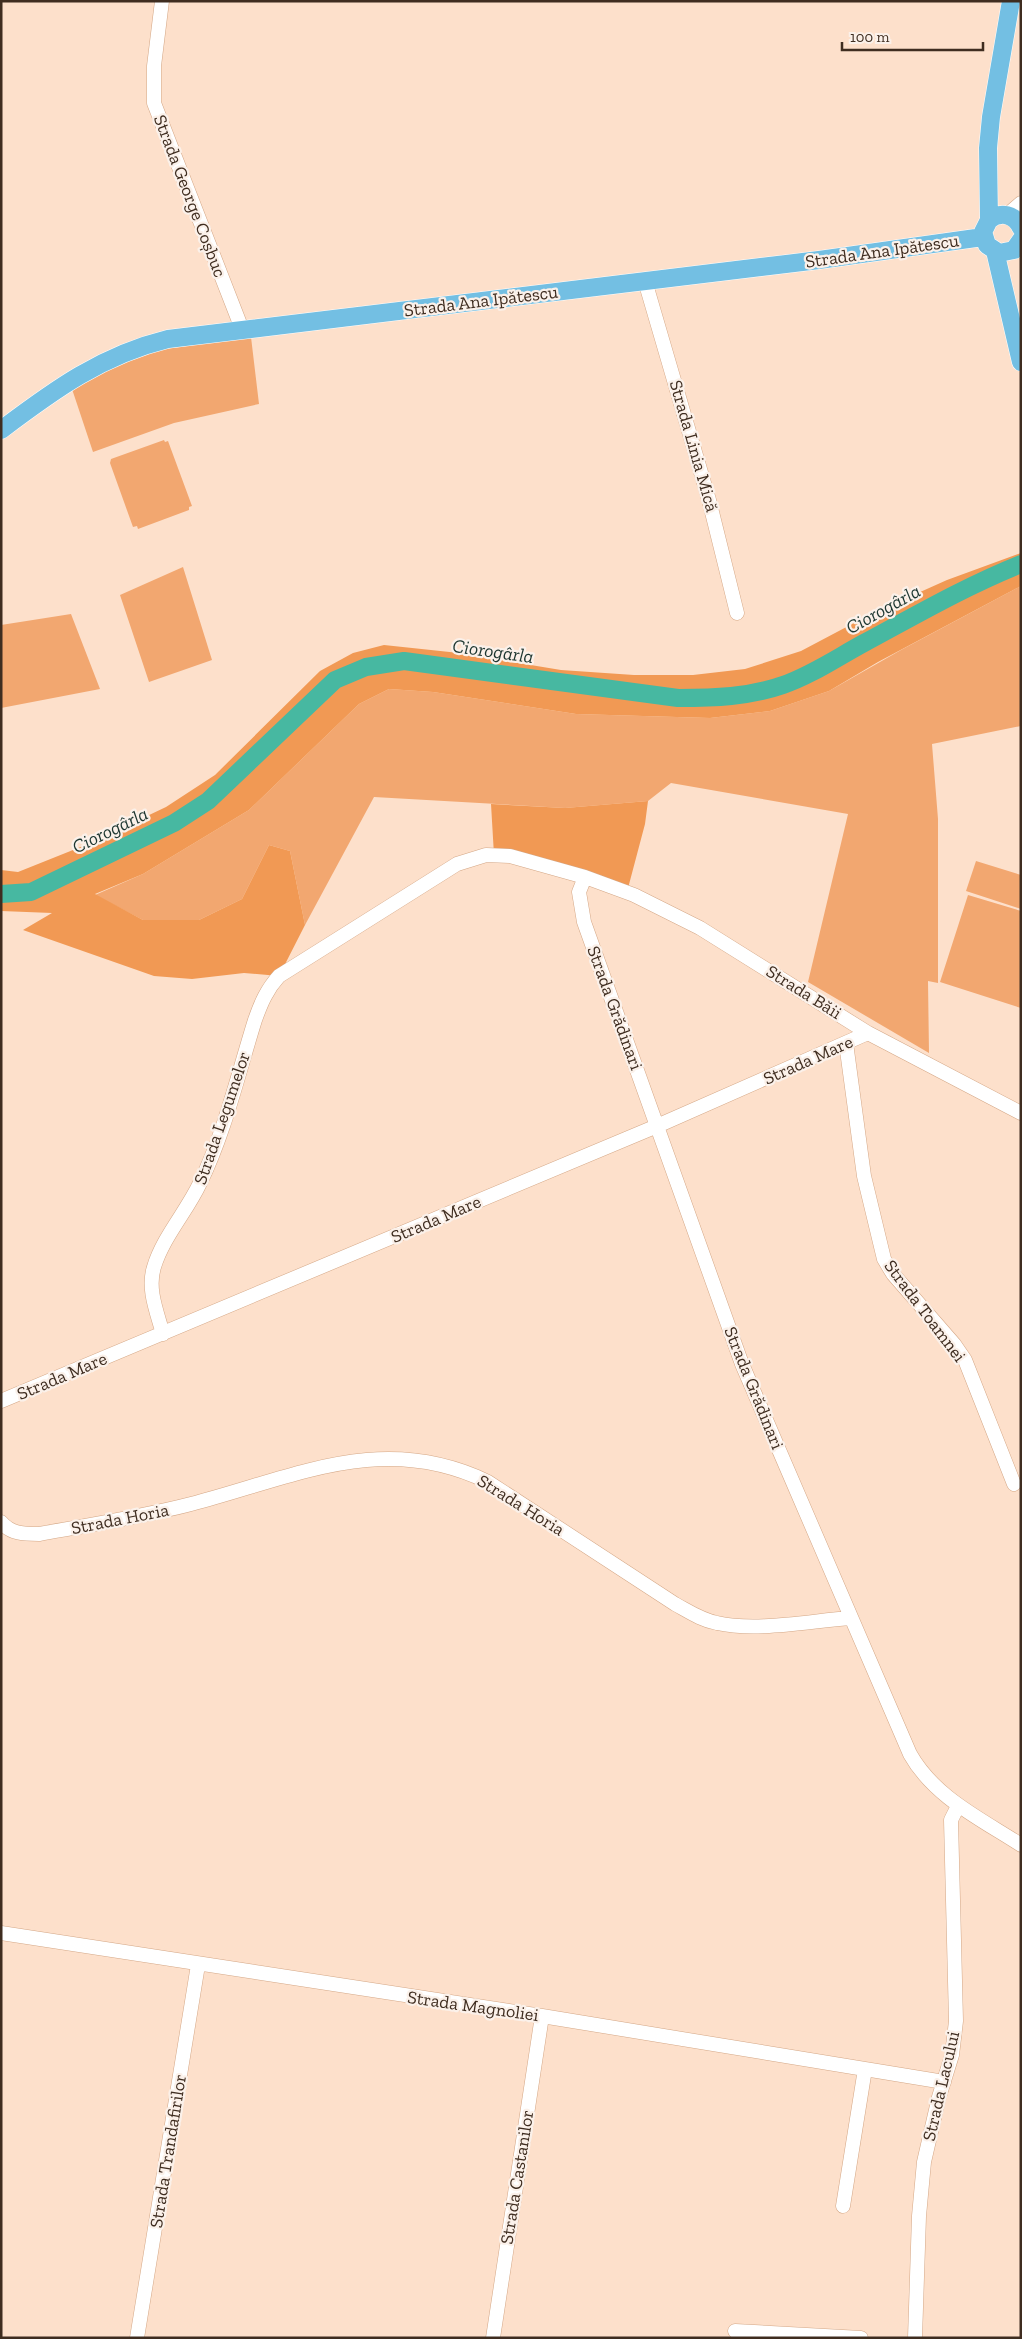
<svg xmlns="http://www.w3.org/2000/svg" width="1022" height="2339" font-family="'Zilla Slab',serif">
<rect width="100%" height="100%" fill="#fde0cb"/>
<path fill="#f2a770" d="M 251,337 L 259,404 L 174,423 L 93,452 L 72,389 L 119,361 L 165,349 Z
M 164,440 L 165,442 L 168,441 L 192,506 L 189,507 L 189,510 L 138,529 L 137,526 L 133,527 L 110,463 L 111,459 Z
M 183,567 L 212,660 L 149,682 L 120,595 Z
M 1021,586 L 1021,726 L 932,744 L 938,819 L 938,983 L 928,981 L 929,1053 L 808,982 L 848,814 L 671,783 L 648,801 L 565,808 L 374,797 L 305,925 L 290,851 L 269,845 L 242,899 L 199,920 L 143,920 L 95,895 L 143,874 L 249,810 L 359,704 L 389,689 L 433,692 L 576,714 L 710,718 L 770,711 L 829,691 L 901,650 Z
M 71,614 L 100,689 L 1,708 L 1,625 Z
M 976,861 L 1021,875 L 1021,909 L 966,891 Z
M 968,895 L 1021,911 L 1021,1008 L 940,982 Z"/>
<path fill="#f19954" d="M 1021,553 L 1021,586 L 878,662 L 829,691 L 770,711 L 710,718 L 576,714 L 433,692 L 389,689 L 359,704 L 249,810 L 143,874 L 95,894 L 143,920 L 199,920 L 242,899 L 269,845 L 290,851 L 305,925 L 279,976 L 244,973 L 192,979 L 154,976 L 23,930 L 52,913 L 1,911 L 1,870 L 18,872 L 88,844 L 166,807 L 215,775 L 320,671 L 353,653 L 384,645 L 459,653 L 561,670 L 634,675 L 693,675 L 745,669 L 801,651 L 871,614 L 947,580 Z
M 648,801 L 645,824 L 627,892 L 494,855 L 491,804 L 565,808 Z"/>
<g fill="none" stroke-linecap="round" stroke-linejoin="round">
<path stroke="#47b8a1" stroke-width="18" d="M 1,894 L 31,892 L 174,823 L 208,801 L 335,680 L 366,667 L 404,661 L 678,698 C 714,698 749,697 783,685 C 812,675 838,657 864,643 C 916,615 966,586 1021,564"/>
<defs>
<path id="minor" d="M 162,1 L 154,66 L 154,103 L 242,329
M 1007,215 L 1021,203
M 645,281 L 709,500 L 737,613
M 585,877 L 579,892 L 584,922 L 742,1364 L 910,1754 C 934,1797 981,1819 1021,1845
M 846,1043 L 864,1176 L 884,1259 L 893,1274 L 954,1344 L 965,1360 L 1014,1484
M 163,1334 C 157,1312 147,1289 154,1267 C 163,1237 187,1211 200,1183 C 225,1132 238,1074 255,1020 C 261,1003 267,989 279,976 L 457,864 L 486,855 L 510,856 L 585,877 L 634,895 L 700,928 L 868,1033 L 1021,1113
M 1,1401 L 657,1126 L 868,1033
M 1,1522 C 11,1534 24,1534 39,1534 C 90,1525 141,1517 191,1504 C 295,1477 383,1431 488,1482 L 675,1604 C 688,1611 701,1620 717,1623 C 757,1632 809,1621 851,1618
M 1,1933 L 542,2016 L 944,2082
M 843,2206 L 865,2069
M 735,2331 L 861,2338
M 137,2338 L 198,1965
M 493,2338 L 542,2016
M 915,2338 L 919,2216 L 924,2162 L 939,2097 L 952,2055 L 956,2021 L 951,1820 L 958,1806"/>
<path id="major" d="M 989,220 L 988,148 L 991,117 L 1011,1
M 1021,228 C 1015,214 1001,211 989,220 L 983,232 L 987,245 L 999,253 L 1014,250 L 1021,240
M 995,251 L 1021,362
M 1,430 C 54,390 102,355 168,339 L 819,260 L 983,237"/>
</defs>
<use href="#minor" stroke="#d4a786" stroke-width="15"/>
<use href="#major" stroke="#fff" stroke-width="19"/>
<use href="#minor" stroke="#fff" stroke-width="14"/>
<use href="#major" stroke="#73bfe3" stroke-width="18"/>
</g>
<g text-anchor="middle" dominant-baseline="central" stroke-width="4.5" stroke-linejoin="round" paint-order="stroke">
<g font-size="18" fill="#3f2d20" stroke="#fbf1ea">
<text transform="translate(190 196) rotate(69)">Strada George Coșbuc</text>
<text transform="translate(882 251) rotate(-8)">Strada Ana Ipătescu</text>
<text transform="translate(481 301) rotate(-7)">Strada Ana Ipătescu</text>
<text transform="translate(694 446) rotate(74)">Strada Linia Mică</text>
<text transform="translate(804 992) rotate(32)">Strada Băii</text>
<text transform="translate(615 1008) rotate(70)">Strada Grădinari</text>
<text transform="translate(808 1060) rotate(-24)">Strada Mare</text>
<text transform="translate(222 1118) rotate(-71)">Strada Legumelor</text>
<text transform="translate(436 1219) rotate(-23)">Strada Mare</text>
<text transform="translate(925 1311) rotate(53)">Strada Toamnei</text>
<text transform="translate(62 1376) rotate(-23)">Strada Mare</text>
<text transform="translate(754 1388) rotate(68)">Strada Grădinari</text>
<text transform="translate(521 1505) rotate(32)">Strada Horia</text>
<text transform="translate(120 1519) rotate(-11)">Strada Horia</text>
<text transform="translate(473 2006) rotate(8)">Strada Magnoliei</text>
<text transform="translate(941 2086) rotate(-77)">Strada Lacului</text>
<text transform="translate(168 2151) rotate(-81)">Strada Trandafirilor</text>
<text transform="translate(517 2177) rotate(-81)">Strada Castanilor</text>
</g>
<g font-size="19" font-style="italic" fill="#1d3630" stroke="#fbf1ea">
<text transform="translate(883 609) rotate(-29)">Ciorogârla</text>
<text transform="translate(493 651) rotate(8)">Ciorogârla</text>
<text transform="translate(110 830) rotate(-26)">Ciorogârla</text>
</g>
</g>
<rect width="1022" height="2339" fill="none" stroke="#3f2d20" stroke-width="5"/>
<path d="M842 42v8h141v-8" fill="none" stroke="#3f2d20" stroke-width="2.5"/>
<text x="850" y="42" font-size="15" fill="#3f2d20" stroke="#fbf1ea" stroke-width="4" paint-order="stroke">100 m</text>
</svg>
